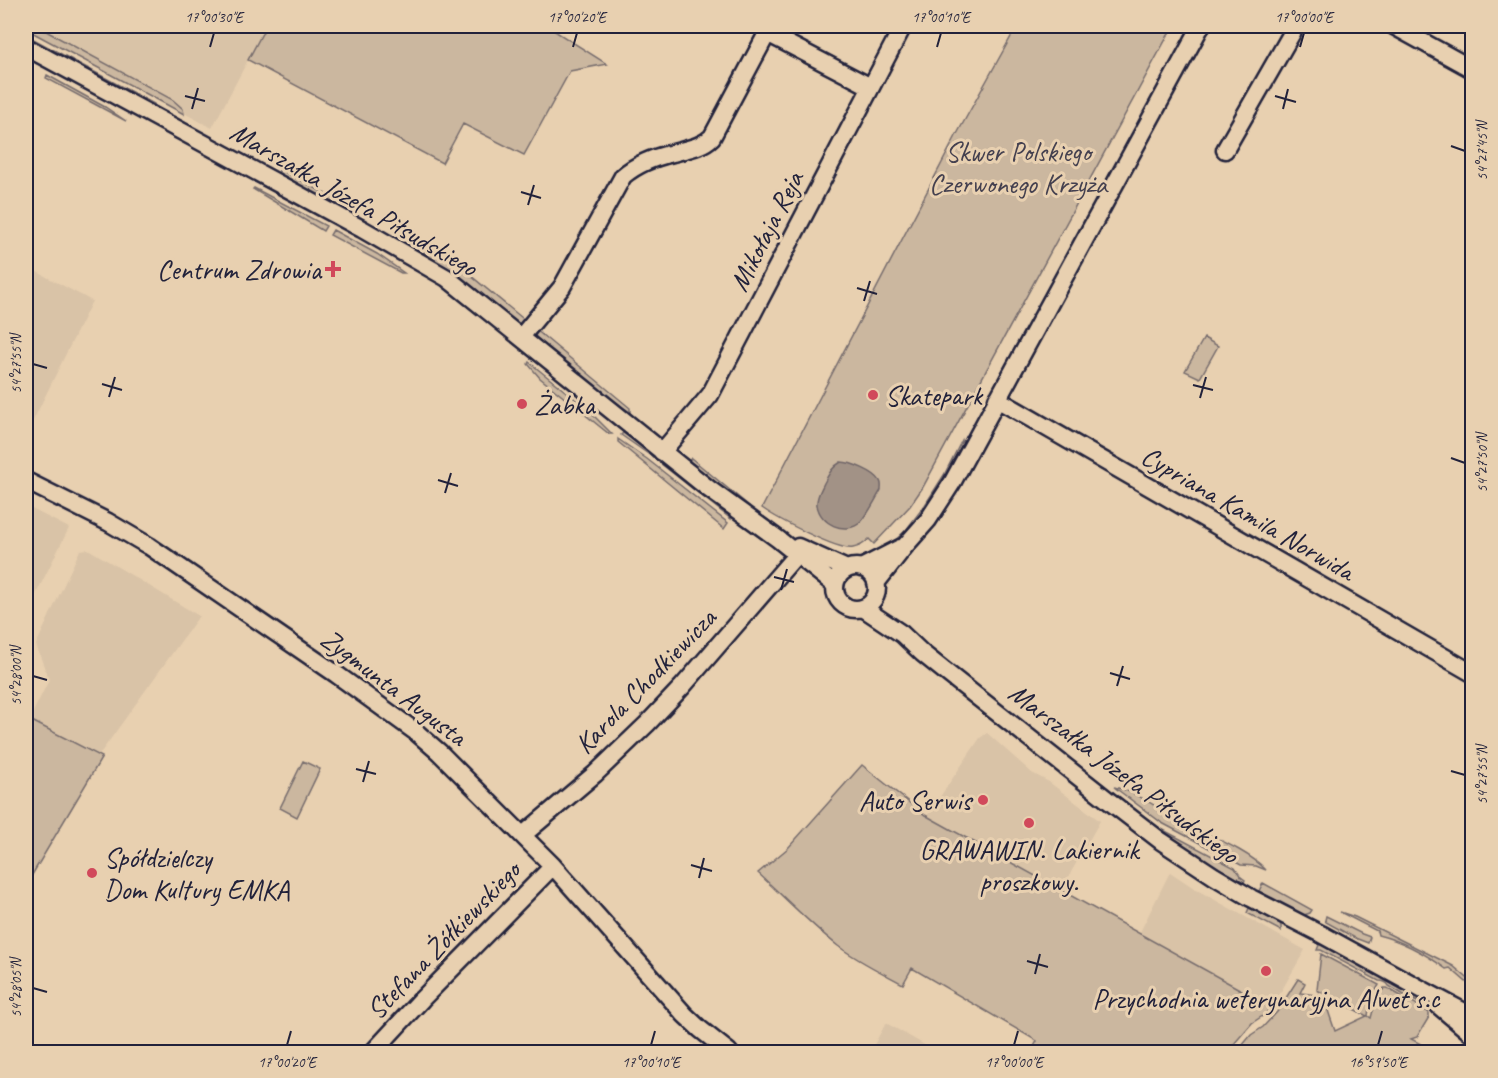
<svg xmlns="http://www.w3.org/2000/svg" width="1498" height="1078" font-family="Caveat,sans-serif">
<rect width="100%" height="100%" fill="#e8d0b0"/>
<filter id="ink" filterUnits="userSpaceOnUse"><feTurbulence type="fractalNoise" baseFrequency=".0167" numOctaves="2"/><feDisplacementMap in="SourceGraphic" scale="12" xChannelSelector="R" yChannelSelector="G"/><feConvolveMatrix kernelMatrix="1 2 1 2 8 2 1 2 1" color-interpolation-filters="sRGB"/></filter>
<g filter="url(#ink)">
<path fill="#d9c3a7" d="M 26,26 L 266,26 L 212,128 L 26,29 Z
M 26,266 L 92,301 L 26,435 Z
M 26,506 L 69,528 L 26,614 Z
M 88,549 L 199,616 L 99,755 L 29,720 L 49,680 L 36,645 L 80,550 Z
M 987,733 L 1032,773 L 1049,782 L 1100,821 L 1061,890 L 927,816 L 980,738 Z
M 1170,872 L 1197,890 L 1305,950 L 1272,1007 L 1139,934 Z
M 886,1023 L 937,1052 L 870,1052 Z"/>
<path fill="#cbb79f" stroke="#766c6d" stroke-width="1.5" d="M 266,26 L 547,26 L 607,64 L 570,71 L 524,155 L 463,124 L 442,163 L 248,60 Z
M 1017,26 L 1173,26 L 923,487 L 910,506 L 874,544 L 869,539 C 865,543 859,547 853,548 C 838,551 776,518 762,508 L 957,134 Z
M 26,27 L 46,31 L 173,100 L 183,109 L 184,114 L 26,29 Z
M 26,35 L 154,104 L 155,107 L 128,95 L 26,39 Z
M 47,75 L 105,107 L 126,121 L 46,78 Z
M 280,169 L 350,207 L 347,213 L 279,176 L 278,173 Z
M 254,188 L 326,226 L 323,231 L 253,189 Z
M 333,230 L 377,254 L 404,273 L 401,273 L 330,235 Z
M 428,249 L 454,262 L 527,322 L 523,324 L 518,324 L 458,276 L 423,253 Z
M 535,329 L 630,408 L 630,412 L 599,391 L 538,341 L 535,336 Z
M 1204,338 L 1218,346 L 1200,378 L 1185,371 Z
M 529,362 L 586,408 L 612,434 L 609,434 L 540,378 L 528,364 Z
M 623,433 L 646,449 L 731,515 L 731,519 L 651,456 L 621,435 Z
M 618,439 L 647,459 L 728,523 L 724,529 L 618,442 Z
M 962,440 L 963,447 C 942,484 925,522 889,546 L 906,530 L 925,505 L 944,475 Z
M 691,458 L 749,506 L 745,507 L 689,465 L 689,461 Z
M 26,718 L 102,757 L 26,885 Z
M 1061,751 L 1154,825 L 1235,868 L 1241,877 L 1245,880 L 1244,882 C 1177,847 1119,799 1060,753 Z
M 303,761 L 320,769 L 297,817 L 280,808 Z
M 862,765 L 925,815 L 1272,1007 L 1264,1015 L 1252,1023 L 1227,1052 L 1031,1052 L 1037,1041 L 912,968 L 903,984 C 881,972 858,961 838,946 C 810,924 784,897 758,873 L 788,848 Z
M 1114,787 C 1136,791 1160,810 1181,821 C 1205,834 1248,850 1266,870 L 1256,866 L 1241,865 L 1162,823 Z
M 1263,883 L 1312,910 L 1310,913 L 1301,916 L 1259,891 Z
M 1249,908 L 1279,921 L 1281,926 L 1281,931 L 1247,913 Z
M 1340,912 L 1355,917 L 1453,966 L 1472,982 L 1472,987 L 1450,968 L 1446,969 C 1426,954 1402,941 1378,935 L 1377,931 Z
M 1326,916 L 1362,934 L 1370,937 L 1368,943 L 1355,938 L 1326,922 L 1325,920 Z
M 1322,944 L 1396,984 L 1426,1006 L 1409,998 L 1389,986 C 1387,982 1384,981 1379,981 L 1321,950 L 1317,950 L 1319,945 Z
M 1321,954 L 1379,985 L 1370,1000 L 1368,1016 L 1371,1018 L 1375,1003 L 1384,988 L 1387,988 C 1400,996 1418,1004 1429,1013 L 1429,1017 L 1417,1037 L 1411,1039 L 1436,1052 L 1237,1052 L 1251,1035 L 1263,1027 L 1277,1012 L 1298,979 L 1305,983 L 1300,993 L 1323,996 L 1335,1031 L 1367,1016 L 1317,990 Z"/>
<path fill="#a29286" stroke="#6f6568" stroke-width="1.5" d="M 841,462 C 851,462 875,472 880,481 C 882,484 881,487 881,490 C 876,499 867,516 861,522 C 845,536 820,524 817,505 C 816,497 821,490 824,483 C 829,474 832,467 841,462 Z"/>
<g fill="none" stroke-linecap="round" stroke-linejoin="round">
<defs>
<path id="minor" d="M 1394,26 L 1472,69
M 767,33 L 871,87
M 26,47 L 362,229 L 447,278 L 709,489 L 778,539 L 835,585
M 1225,150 L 1296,26
M 521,337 L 562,287 L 623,176 C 637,164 655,157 673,153 C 687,149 702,147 712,137 L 771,26
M 997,399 L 1472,673
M 662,452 L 710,395 L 903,26
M 26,481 L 108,522 L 149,546 L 336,674 L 416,732 L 439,752 L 553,866 L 685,1015 L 700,1029 L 729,1052
M 798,547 L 847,569
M835 588a21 21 0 1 1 42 0a21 21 0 1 1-42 0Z
M 861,568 L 900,548
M 876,583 L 905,546 L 928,520 L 952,483 L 1201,26
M 863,608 L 902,634 L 922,653 L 942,669 L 1109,801 L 1161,841 L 1214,876 L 1251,898 L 1321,934 L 1421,989 L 1472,1016
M 523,835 L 595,774 L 647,724 L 682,687 L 797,554
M 1439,1006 L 1472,1034
M 373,1052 L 422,999 L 553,866"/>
</defs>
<use href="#minor" stroke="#22223b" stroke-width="21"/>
<use href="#minor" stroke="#e8d0b0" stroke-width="16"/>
</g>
</g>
<path fill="none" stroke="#22223b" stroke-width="2" d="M 210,47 L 214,33M 573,47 L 577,33M 937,47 L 941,33M 1300,47 L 1304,33M 185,96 L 205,101M 1275,96 L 1296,102M 192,109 L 198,88M 1283,109 L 1288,89M 1451,146 L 1465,151M 521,192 L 541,198M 528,205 L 534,185M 857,288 L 877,294M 864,301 L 870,281M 33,364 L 47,368M 102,384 L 122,390M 1193,385 L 1213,390M 109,397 L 115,377M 1200,398 L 1206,377M 1451,458 L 1465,463M 438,480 L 458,486M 445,493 L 451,473M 774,577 L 794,582M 781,590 L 787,569M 1110,673 L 1130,679M 33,676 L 47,680M 1117,686 L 1123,666M 356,769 L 376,774M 1451,771 L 1465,775M 363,782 L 369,761M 691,865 L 712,871M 699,878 L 704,858M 1027,961 L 1048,967M 1035,974 L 1040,954M 33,988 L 47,992M 287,1045 L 291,1031M 651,1045 L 655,1031M 1014,1045 L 1018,1031M 1378,1045 L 1382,1031"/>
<g fill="#d1495b" stroke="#e8d0b0" stroke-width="2">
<path d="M330 260h6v6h6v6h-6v6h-6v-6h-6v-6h6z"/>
<circle cx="873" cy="395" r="6"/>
<circle cx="522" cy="404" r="6"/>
<circle cx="983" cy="800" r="6"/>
<circle cx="1029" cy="823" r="6"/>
<circle cx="92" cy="873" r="6"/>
<circle cx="1266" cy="971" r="6"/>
</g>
<g text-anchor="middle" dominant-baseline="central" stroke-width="6" stroke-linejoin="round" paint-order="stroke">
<g font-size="28" fill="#44404f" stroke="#e8d0b0">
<text x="1018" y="151">Skwer Polskiego<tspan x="1018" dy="32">Czerwonego Krzyża</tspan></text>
</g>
<g font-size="28" fill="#22223b" stroke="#e8d0b0">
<text transform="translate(354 199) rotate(30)">Marszałka Józefa Piłsudskiego</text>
<text transform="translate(766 231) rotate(-63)">Mikołaja Reja</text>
<text transform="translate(1248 513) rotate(30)">Cypriana Kamila Norwida</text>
<text transform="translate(645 681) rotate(-46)">Karola Chodkiewicza</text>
<text transform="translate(394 687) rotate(37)">Zygmunta Augusta</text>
<text transform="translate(1124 773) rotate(37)">Marszałka Józefa Piłsudskiego</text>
<text transform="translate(443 940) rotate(-46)">Stefana Żółkiewskiego</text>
</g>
<g font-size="28" fill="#22223b" stroke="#e8d0b0" text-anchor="start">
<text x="321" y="269" text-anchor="end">Centrum Zdrowia</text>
<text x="885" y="395">Skatepark</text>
<text x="534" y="404">Żabka</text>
<text x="971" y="800" text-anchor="end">Auto Serwis</text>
<text x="1029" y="849" text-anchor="middle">GRAWAWIN. Lakiernik<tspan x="1029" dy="32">proszkowy.</tspan></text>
<text x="104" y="857">Spółdzielczy<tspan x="104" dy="32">Dom Kultury EMKA</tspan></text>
<text x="1266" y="998" text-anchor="middle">Przychodnia weterynaryjna Alwet s.c</text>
</g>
</g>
<rect width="1498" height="1078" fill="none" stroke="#e8d0b0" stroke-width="66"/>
<rect x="33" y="33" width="1432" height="1012" fill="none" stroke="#22223b" stroke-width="2"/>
<g font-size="15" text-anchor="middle" fill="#22223b">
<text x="214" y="22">17°00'30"E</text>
<text x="577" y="22">17°00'20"E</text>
<text x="941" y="22">17°00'10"E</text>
<text x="1304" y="22">17°00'00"E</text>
<text transform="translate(1482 151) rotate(-90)" y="5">54°27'45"N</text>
<text transform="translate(16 364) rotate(-90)" y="5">54°27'55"N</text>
<text transform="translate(1482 463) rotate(-90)" y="5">54°27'50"N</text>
<text transform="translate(16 676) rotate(-90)" y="5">54°28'00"N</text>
<text transform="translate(1482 775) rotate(-90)" y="5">54°27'55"N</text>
<text transform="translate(16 988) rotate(-90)" y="5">54°28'05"N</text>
<text x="287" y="1067">17°00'20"E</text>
<text x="651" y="1067">17°00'10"E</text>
<text x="1014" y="1067">17°00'00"E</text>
<text x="1378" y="1067">16°59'50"E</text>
</g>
</svg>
